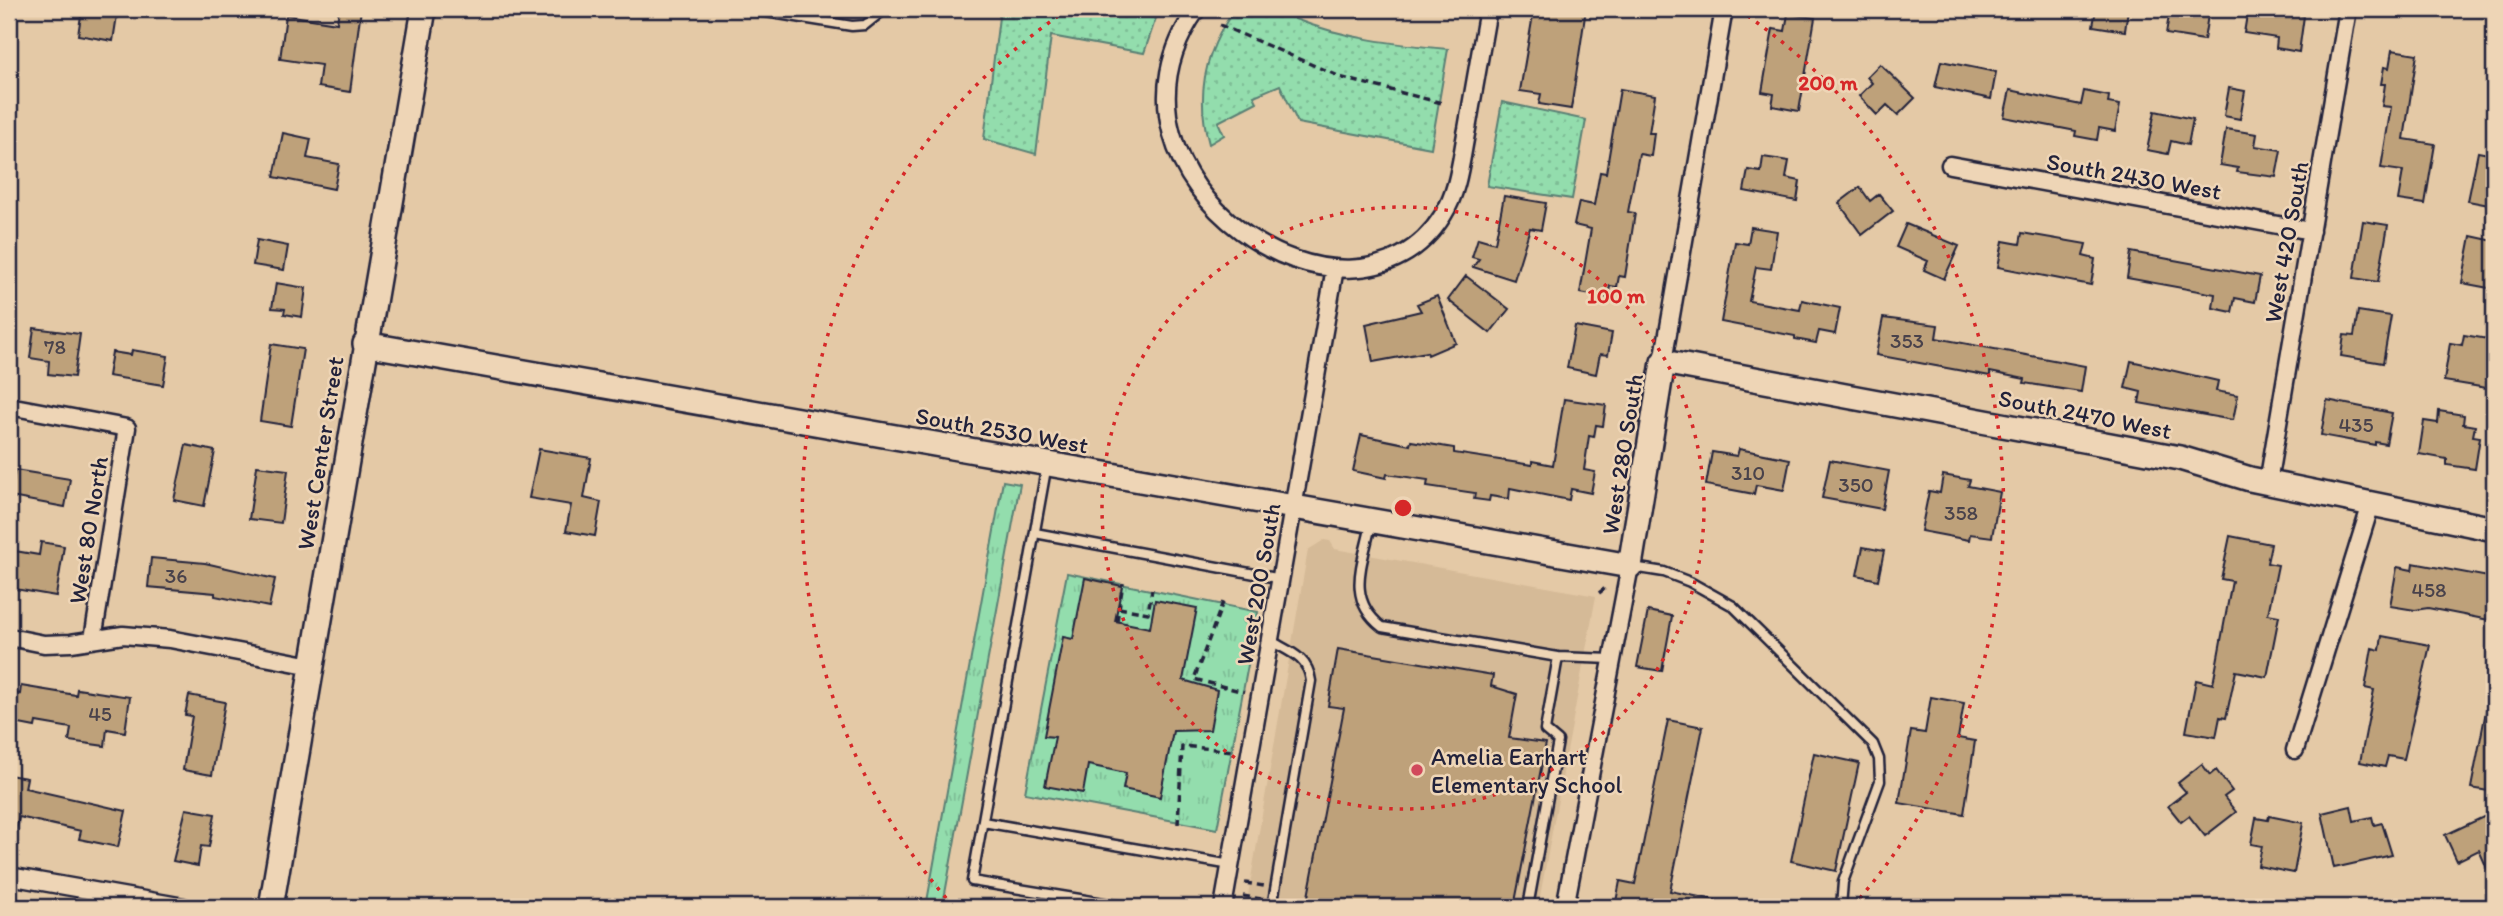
<svg xmlns="http://www.w3.org/2000/svg" width="2503" height="916" font-family="Itim,sans-serif">
<defs>
<pattern id="grass-tufts" width="24" height="20" patternUnits="userSpaceOnUse" patternTransform="scale(1.75)"><rect width="24" height="20" fill="#93ddad"/><path d="M3 7l-1-3M5 7V3M7 7l1-3M15 17l-1-3M17 17v-4M19 17l1-3" fill="none" stroke="#7ebd96"/></pattern>
<pattern id="park-dots" width="8" height="8" patternUnits="userSpaceOnUse" patternTransform="scale(1.75)"><rect width="8" height="8" fill="#93ddad"/><path d="M2 2h.1M6 6h.1" fill="none" stroke="#7ebd96" stroke-width="1.8" stroke-linecap="round"/></pattern>
</defs>
<rect width="100%" height="100%" fill="#e4c9a6"/>
<filter id="ink" filterUnits="userSpaceOnUse"><feTurbulence type="fractalNoise" baseFrequency=".0143" numOctaves="2"/><feDisplacementMap in="SourceGraphic" scale="14" xChannelSelector="R" yChannelSelector="G"/><feConvolveMatrix kernelMatrix="1 2 1 2 8 2 1 2 1" color-interpolation-filters="sRGB"/></filter>
<g filter="url(#ink)">
<path fill="#d5ba97" d="M 1324,540 L 1330,541 L 1335,549 L 1596,596 L 1538,907 L 1246,907 L 1308,550 Z"/>
<path fill="url(#grass-tufts)" stroke="#5a8074" stroke-width="2" d="M 1003,481 L 1020,484 L 944,899 L 987,907 L 926,907 Z
M 1067,573 L 1258,612 L 1217,829 L 1025,793 Z"/>
<path fill="url(#park-dots)" stroke="#5a8074" stroke-width="2" d="M 1000,9 L 1147,9 L 1157,15 L 1144,53 L 1051,36 L 1036,154 L 984,139 Z
M 1235,9 L 1294,9 L 1295,19 C 1346,39 1394,44 1448,49 L 1431,148 L 1298,123 L 1280,85 L 1254,96 L 1257,102 L 1218,122 L 1224,135 L 1209,144 C 1195,94 1205,50 1235,9 Z
M 1502,102 L 1586,120 L 1572,199 L 1487,186 Z"/>
<path fill="#bea17a" stroke="#22223b" stroke-width="2" d="M 82,9 L 118,9 L 113,41 L 78,35 Z
M 339,9 L 361,9 L 350,92 L 318,87 L 321,65 L 280,59 L 286,15 L 337,23 Z
M 1534,9 L 1586,9 L 1571,109 L 1539,104 L 1541,94 L 1520,91 Z
M 2096,9 L 2128,9 L 2125,31 L 2093,26 Z
M 2170,9 L 2192,9 L 2191,12 L 2208,15 L 2204,40 L 2166,34 Z
M 2248,9 L 2304,16 L 2299,52 L 2276,48 L 2277,38 L 2244,33 Z
M 1788,14 L 1815,18 L 1799,111 L 1772,106 L 1774,94 L 1762,92 L 1773,29 L 1785,31 Z
M 2392,50 L 2417,54 L 2404,139 L 2435,144 L 2425,204 L 2398,200 L 2403,171 L 2381,168 L 2391,107 L 2382,106 L 2385,84 L 2381,84 L 2384,67 L 2389,68 Z
M 1941,61 L 1996,72 L 1991,99 L 1935,87 Z
M 1880,64 L 1915,98 L 1898,115 L 1887,105 L 1877,115 L 1859,96 L 1872,83 L 1867,77 Z
M 2229,88 L 2245,91 L 2240,119 L 2224,116 Z
M 1620,89 L 1655,95 L 1649,133 L 1654,133 L 1651,156 L 1639,154 L 1628,212 L 1635,213 L 1625,277 L 1619,276 L 1617,287 L 1610,286 L 1608,298 L 1580,293 L 1591,229 L 1574,225 L 1579,202 L 1594,205 L 1600,172 L 1606,173 Z
M 2010,90 L 2081,105 L 2084,91 L 2109,96 L 2108,103 L 2120,105 L 2115,131 L 2099,128 L 2097,140 L 2075,136 L 2076,131 L 2004,117 Z
M 2155,111 L 2193,119 L 2188,145 L 2171,141 L 2168,154 L 2147,150 Z
M 2226,129 L 2257,134 L 2255,146 L 2281,150 L 2276,177 L 2237,172 L 2238,168 L 2220,165 Z
M 283,133 L 311,139 L 307,158 L 339,164 L 334,189 L 274,177 Z
M 2478,152 L 2494,155 L 2494,206 L 2468,201 Z
M 1763,157 L 1789,161 L 1786,178 L 1800,181 L 1797,201 L 1744,191 L 1748,170 L 1761,172 Z
M 1860,187 L 1870,201 L 1879,194 L 1893,211 L 1862,235 L 1839,203 Z
M 1504,196 L 1546,203 L 1541,230 L 1530,228 L 1514,280 L 1473,267 L 1479,259 L 1472,257 L 1478,238 L 1495,243 Z
M 2363,221 L 2388,225 L 2378,282 L 2354,278 Z
M 1906,224 L 1959,246 L 1944,279 L 1924,270 L 1928,261 L 1896,247 Z
M 1751,227 L 1777,231 L 1771,269 L 1756,267 L 1749,301 L 1800,310 L 1802,300 L 1840,308 L 1835,334 L 1819,331 L 1816,343 L 1795,339 L 1795,336 L 1721,322 L 1735,242 L 1748,244 Z
M 2022,233 L 2086,244 L 2083,256 L 2095,259 L 2091,285 L 1998,267 L 2003,241 L 2020,244 Z
M 2471,236 L 2494,241 L 2494,289 L 2462,283 Z
M 257,240 L 288,246 L 284,270 L 253,265 Z
M 2131,252 L 2260,276 L 2255,302 L 2235,298 L 2232,312 L 2213,308 L 2215,294 L 2127,278 Z
M 1466,276 L 1509,309 L 1490,333 L 1448,300 Z
M 276,283 L 306,288 L 302,317 L 284,314 L 285,309 L 272,308 Z
M 1437,296 L 1456,343 L 1428,355 L 1427,352 L 1373,362 L 1366,324 L 1421,311 L 1417,304 Z
M 2358,311 L 2391,316 L 2383,363 L 2341,356 L 2344,335 L 2354,336 Z
M 1883,318 L 1938,325 L 1936,338 L 2085,366 L 2081,392 L 2024,383 L 2025,379 L 1990,372 L 1990,376 L 1876,355 Z
M 1575,326 L 1612,333 L 1608,355 L 1600,354 L 1596,374 L 1567,368 Z
M 34,328 L 80,334 L 74,377 L 48,374 L 49,361 L 30,358 Z
M 2464,335 L 2494,340 L 2487,388 L 2444,381 L 2450,343 L 2462,345 Z
M 271,344 L 303,349 L 291,426 L 260,421 Z
M 132,350 L 168,356 L 163,385 L 108,376 L 112,352 L 131,355 Z
M 2131,361 L 2218,381 L 2216,391 L 2238,395 L 2233,420 L 2139,403 L 2141,392 L 2125,388 Z
M 1564,399 L 1606,405 L 1603,426 L 1596,425 L 1594,437 L 1589,436 L 1584,470 L 1595,472 L 1591,493 L 1571,489 L 1569,500 L 1510,488 L 1509,499 L 1490,496 L 1489,501 L 1474,499 L 1475,493 L 1427,486 L 1428,480 L 1387,474 L 1386,478 L 1353,471 L 1361,435 L 1410,445 L 1411,441 L 1454,448 L 1454,453 L 1532,465 L 1532,461 L 1553,465 Z
M 2327,400 L 2392,413 L 2386,444 L 2375,442 L 2375,445 L 2321,435 Z
M 2439,411 L 2464,415 L 2463,424 L 2475,426 L 2473,436 L 2480,437 L 2475,469 L 2447,465 L 2447,459 L 2419,454 L 2424,421 L 2438,423 Z
M 186,445 L 215,451 L 204,506 L 174,500 Z
M 539,449 L 591,458 L 584,498 L 601,502 L 595,536 L 566,531 L 571,505 L 529,498 Z
M 1739,449 L 1790,459 L 1784,490 L 1756,485 L 1754,494 L 1706,485 L 1712,452 L 1737,456 Z
M 1830,460 L 1889,471 L 1882,509 L 1822,498 Z
M 257,466 L 288,470 L 281,523 L 249,519 Z
M 15,470 L 70,479 L 65,507 L 11,497 Z
M 1943,475 L 1970,480 L 1968,486 L 2000,492 L 1992,537 L 1970,534 L 1969,540 L 1921,531 L 1929,491 L 1940,493 Z
M 2230,536 L 2271,544 L 2267,563 L 2278,565 L 2268,614 L 2279,616 L 2267,677 L 2236,671 L 2226,718 L 2220,717 L 2216,737 L 2186,732 L 2196,680 L 2213,684 L 2232,581 L 2221,579 Z
M 41,542 L 64,546 L 56,596 L 9,588 L 9,550 L 39,555 Z
M 1863,547 L 1884,551 L 1878,580 L 1857,575 Z
M 151,558 L 205,563 L 275,579 L 269,607 L 215,596 L 215,593 L 148,587 Z
M 2413,563 L 2494,578 L 2494,621 L 2428,608 L 2415,610 L 2390,606 L 2397,567 L 2412,570 Z
M 1085,578 L 1122,586 L 1115,621 L 1150,628 L 1155,600 L 1197,608 L 1183,680 L 1217,690 L 1210,730 L 1173,731 L 1160,797 L 1123,789 L 1126,773 L 1088,765 L 1083,793 L 1045,786 L 1055,737 L 1044,736 L 1063,637 L 1073,639 Z
M 1648,611 L 1672,616 L 1662,671 L 1637,667 Z
M 2382,636 L 2430,645 L 2404,759 L 2388,756 L 2385,767 L 2360,762 L 2374,690 L 2365,688 L 2372,648 L 2380,650 Z
M 1338,649 L 1493,675 L 1491,686 L 1517,694 L 1509,738 L 1546,743 L 1514,907 L 1306,907 L 1344,708 L 1328,706 Z
M 21,686 L 76,695 L 77,689 L 130,697 L 125,732 L 107,729 L 105,746 L 69,741 L 71,728 L 36,722 L 35,727 L 9,722 L 9,692 L 20,694 Z
M 189,695 L 225,702 L 212,775 L 183,770 L 192,716 L 185,715 Z
M 1931,697 L 1964,703 L 1958,738 L 1975,741 L 1964,814 L 1899,803 L 1911,731 L 1925,733 Z
M 2486,711 L 2494,712 L 2494,792 L 2471,788 Z
M 1668,720 L 1703,727 L 1670,891 L 1715,900 L 1714,907 L 1615,907 L 1620,881 L 1635,884 Z
M 1814,753 L 1859,763 L 1836,871 L 1791,861 Z
M 2202,764 L 2210,775 L 2216,770 L 2232,791 L 2224,797 L 2236,812 L 2205,836 L 2189,816 L 2181,822 L 2168,806 L 2186,792 L 2178,783 Z
M 9,775 L 27,778 L 25,788 L 126,811 L 118,847 L 79,839 L 81,831 L 19,817 L 16,831 L 9,830 Z
M 2351,806 L 2354,821 L 2372,817 L 2374,825 L 2382,823 L 2392,855 L 2334,868 L 2322,813 Z
M 186,809 L 215,814 L 209,847 L 201,846 L 198,866 L 173,861 Z
M 2494,812 L 2494,884 L 2479,850 L 2457,861 L 2445,835 Z
M 2269,816 L 2303,823 L 2294,873 L 2258,866 L 2262,846 L 2251,844 L 2256,818 L 2268,820 Z"/>
<g fill="none" stroke-linecap="round" stroke-linejoin="round">
<defs>
<path id="lane" d="M 747,9 L 852,26 L 865,25 L 885,9
M 1047,464 L 972,881 L 1128,907
M 1371,524 C 1363,564 1345,598 1382,627 L 1558,657 L 1545,730 L 1558,741 L 1528,907
M 1035,533 L 1282,579
M 1633,567 L 1664,572 L 1690,582 L 1733,606 L 1873,744 L 1879,759 L 1880,781 L 1843,882 L 1841,907
M 1271,641 C 1290,652 1308,657 1311,681 L 1272,907
M 1558,657 L 1612,659
M 983,822 L 1231,865"/>
<path id="street" d="M 1197,9 C 1076,179 1353,362 1443,215 C 1459,190 1461,158 1467,129 C 1474,89 1481,49 1488,9
M 1950,165 L 2311,231
M 1663,362 L 1724,9
M 9,406 L 127,428 L 93,639
M 2268,483 L 2348,9
M 9,637 L 44,644 L 71,643 L 123,635 L 170,639 L 312,666
M 2295,750 L 2371,504
M 9,876 L 184,907
M 1223,907 L 1335,268
M 1565,907 L 1630,566"/>
<path id="secondary" d="M 365,344 L 1630,566 L 1663,362 L 2180,458 L 2250,479 L 2494,529
M 271,907 L 424,9"/>
</defs>
<use href="#lane" stroke="#22223b" stroke-width="13"/>
<use href="#street" stroke="#22223b" stroke-width="21"/>
<use href="#secondary" stroke="#22223b" stroke-width="28"/>
<path stroke="#22223b" stroke-width="3.5" stroke-dasharray="7 5" stroke-linecap="butt" d="M 1220,25 L 1343,78 L 1442,103
M 1599,593 L 1608,586
M 1223,602 L 1194,679 L 1244,692
M 1119,608 L 1148,613 L 1152,589
M 1117,621 L 1123,583
M 1178,824 L 1182,746 L 1234,751
M 1245,883 L 1264,886
M 1243,896 L 1261,899"/>
<use href="#lane" stroke="#eed5b6" stroke-width="8"/>
<use href="#street" stroke="#eed5b6" stroke-width="16"/>
<use href="#secondary" stroke="#eed5b6" stroke-width="23"/>
</g>
</g>
<g fill="none" stroke="#d62828" stroke-width="3.5" stroke-dasharray="3.5 7">
<circle cx="1403" cy="508" r="301"/>
<path d="M953 906A601 601 0 0 1 1067 10M1739 10A601 601 0 0 1 1853 906"/>
</g>
<circle fill="#d1495b" stroke="#eed5b6" stroke-width="2.5" cx="1417" cy="770" r="7"/>
<g text-anchor="middle" dominant-baseline="central" stroke-width="5" stroke-linejoin="round" paint-order="stroke">
<g font-size="21" fill="#49424b">
<text x="1907" y="340">353</text>
<text x="55" y="346">78</text>
<text x="2356" y="424">435</text>
<text x="1748" y="472">310</text>
<text x="1856" y="484">350</text>
<text x="1961" y="512">358</text>
<text x="176" y="575">36</text>
<text x="2429" y="589">458</text>
<text x="100" y="713">45</text>
</g>
<g font-size="24" fill="#22223b" stroke="#eed5b6">
<text transform="translate(2134 176) rotate(10)">South 2430 West</text>
<text transform="translate(2286 242) rotate(-80)">West 420 South</text>
<text transform="translate(2085 414) rotate(11)">South 2470 West</text>
<text transform="translate(1002 430) rotate(10)">South 2530 West</text>
<text transform="translate(320 453) rotate(-81)">West Center Street</text>
<text transform="translate(1622 454) rotate(-81)">West 280 South</text>
<text transform="translate(88 530) rotate(-81)">West 80 North</text>
<text transform="translate(1258 584) rotate(-80)">West 200 South</text>
</g>
<g font-size="24" fill="#22223b" stroke="#eed5b6" text-anchor="start">
<text x="1431" y="756">Amelia Earhart<tspan x="1431" dy="28">Elementary School</tspan></text>
</g>
</g>
<circle cx="1403" cy="508" r="10" fill="#d62828" stroke="#eed5b6" stroke-width="3.5"/>
<g font-size="21" text-anchor="middle" font-weight="bold" fill="#d62828" stroke="#eed5b6" stroke-width="5" stroke-linejoin="round" paint-order="stroke">
<text x="1828" y="90">200 m</text>
<text x="1616" y="303">100 m</text>
</g>
<rect width="2503" height="916" fill="none" stroke="#eed5b6" stroke-width="35"/>
<rect x="18" y="18" width="2468" height="881" fill="none" stroke="#22223b" stroke-width="2.5" filter="url(#ink)"/>
</svg>
